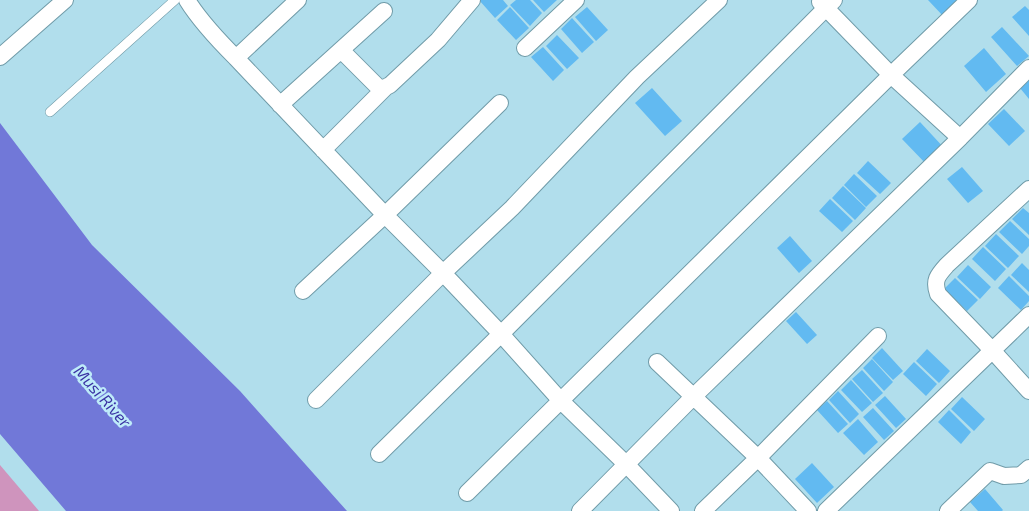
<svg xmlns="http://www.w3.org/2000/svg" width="1029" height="511" font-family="'Exo 2',sans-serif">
<rect width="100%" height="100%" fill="#b1deec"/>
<path fill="#cf94bd" d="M 0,465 L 39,511 L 0,511 Z"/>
<path fill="#7178d8" d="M 0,123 L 92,245 L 240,391 L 347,511 L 66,511 L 0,434 Z"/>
<path fill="#62baf1" d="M 479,0 L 503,0 L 508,6 L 495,18 Z
M 516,0 L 530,0 L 542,13 L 530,26 L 510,5 Z
M 533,0 L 557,0 L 544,12 Z
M 928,0 L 961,0 L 944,17 Z
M 1025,6 L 1029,10 L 1029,36 L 1012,17 Z
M 510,7 L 529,28 L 516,40 L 497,20 Z
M 587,7 L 608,30 L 596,41 L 575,17 Z
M 572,18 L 594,42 L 582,53 L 561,29 Z
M 1002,27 L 1029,56 L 1017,66 L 991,37 Z
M 557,35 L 579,58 L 567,69 L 546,46 Z
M 543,47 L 564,70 L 553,81 L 531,57 Z
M 984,48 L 1006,74 L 986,92 L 964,66 Z
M 1029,80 L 1029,99 L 1020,88 Z
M 652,88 L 682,121 L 665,136 L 635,103 Z
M 1004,109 L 1025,131 L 1009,146 L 988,124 Z
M 920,122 L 946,150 L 929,167 L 902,139 Z
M 868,161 L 891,183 L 880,194 L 857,173 Z
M 962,167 L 983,191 L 968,203 L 947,179 Z
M 854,174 L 877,196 L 866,207 L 844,185 Z
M 843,186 L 866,208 L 855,220 L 832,198 Z
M 830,199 L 853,221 L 842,232 L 819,211 Z
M 1023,208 L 1029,213 L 1029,235 L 1012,219 Z
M 1010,221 L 1029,239 L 1029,246 L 1022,254 L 999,232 Z
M 996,234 L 1019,256 L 1008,268 L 985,246 Z
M 790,236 L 812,261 L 799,273 L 777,248 Z
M 983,247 L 1006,269 L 995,281 L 972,259 Z
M 1022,263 L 1029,270 L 1029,292 L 1011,275 Z
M 968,265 L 991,287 L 980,299 L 957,277 Z
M 1009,276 L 1029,296 L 1029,301 L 1021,310 L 998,288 Z
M 955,278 L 978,300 L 967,311 L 944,289 Z
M 796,312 L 817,335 L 807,344 L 786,321 Z
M 882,348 L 903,371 L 893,380 L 872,358 Z
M 927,349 L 950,371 L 939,383 L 916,361 Z
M 872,359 L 893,382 L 884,391 L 863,368 Z
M 914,362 L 937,384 L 926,396 L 903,374 Z
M 862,370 L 883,393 L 873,402 L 852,379 Z
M 851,380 L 872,403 L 862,412 L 841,390 Z
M 838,391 L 859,414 L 850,423 L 829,400 Z
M 885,396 L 906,419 L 896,428 L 875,405 Z
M 962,397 L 985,419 L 974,431 L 951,409 Z
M 827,401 L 848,424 L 838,433 L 817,410 Z
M 873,408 L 894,431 L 884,440 L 863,417 Z
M 949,410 L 971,432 L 961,444 L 938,422 Z
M 858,419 L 878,442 L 864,455 L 843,433 Z
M 812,463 L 834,487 L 817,503 L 795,479 Z
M 985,489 L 1003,510 L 1002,511 L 978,511 L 970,502 Z"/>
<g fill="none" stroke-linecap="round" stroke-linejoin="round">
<defs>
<path id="lane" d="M 50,112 L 175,0"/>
<path id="street" d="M 187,0 C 200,21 218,40 236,58 L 385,215 L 443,273 L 501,334 L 561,401 L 627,465 L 671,511
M 820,2 L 891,75 L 960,138
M 525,48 L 576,0
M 341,50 L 377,86 C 382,89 384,88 390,85 L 438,40 L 472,0
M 0,57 L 65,0
M 236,58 L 298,0
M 280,105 L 384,11
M 323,150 L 385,88
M 1029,189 L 947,265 C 938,275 933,280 938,294 L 992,350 L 1029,391
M 303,291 L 385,215 L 500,103
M 657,362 L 758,458 L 808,511
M 316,400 L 443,273 L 512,208 L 637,77 L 719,0
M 379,454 L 501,334 L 834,0
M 467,493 L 891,75 L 969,0
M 580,511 L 693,397 L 960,138 L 1029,68
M 703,511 L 758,458 L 878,336
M 826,511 L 1029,315
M 948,511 L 990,471 L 1004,476 L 1021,475 L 1029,468"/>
</defs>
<use href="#lane" stroke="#709ba8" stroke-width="10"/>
<use href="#street" stroke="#709ba8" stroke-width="18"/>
<use href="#lane" stroke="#fff" stroke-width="9"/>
<use href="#street" stroke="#fff" stroke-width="16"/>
</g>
<g text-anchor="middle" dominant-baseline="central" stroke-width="5" stroke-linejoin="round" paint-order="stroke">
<g font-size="16" font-style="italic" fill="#3a32a3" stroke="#beebf9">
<text transform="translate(103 396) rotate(48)">Musi River</text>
</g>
</g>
</svg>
